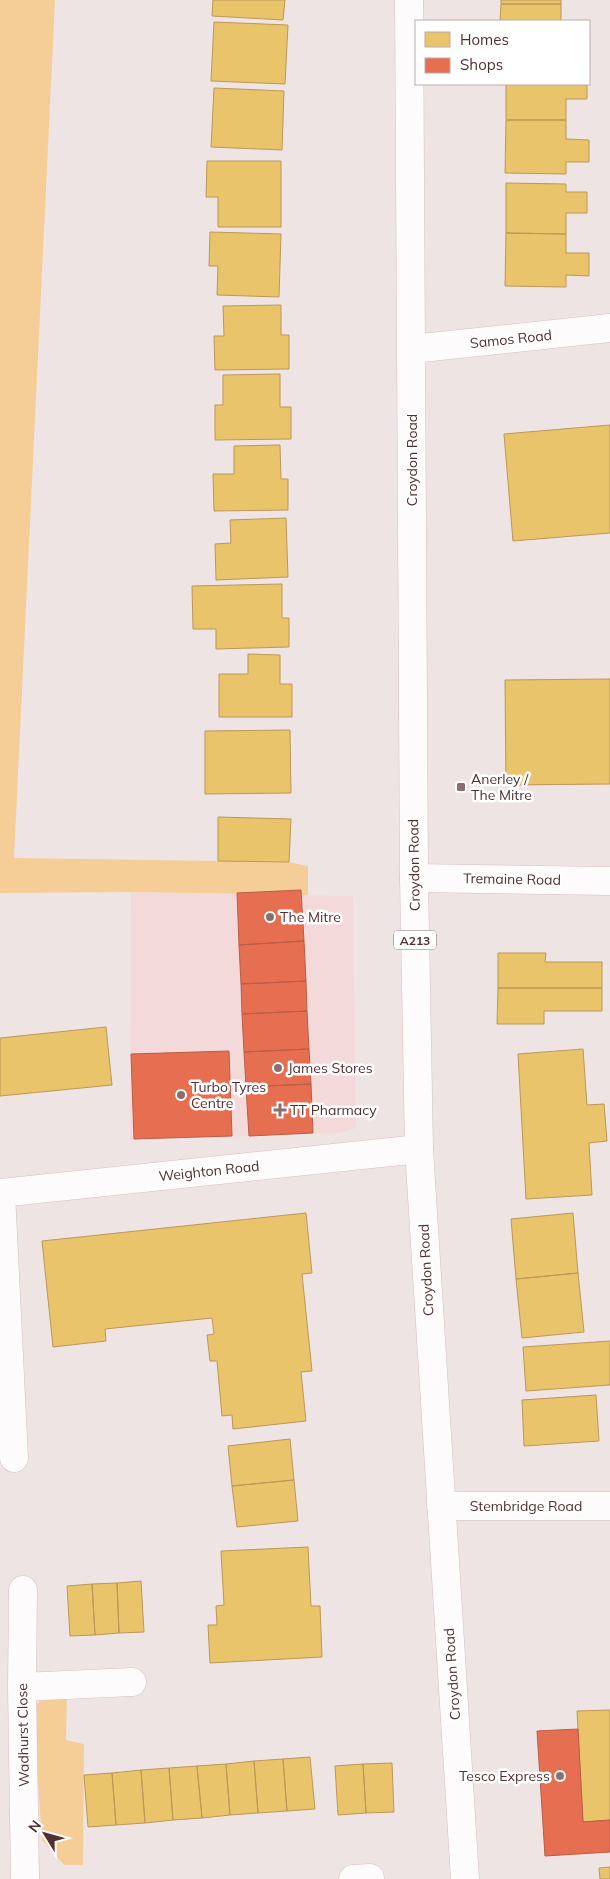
<svg xmlns="http://www.w3.org/2000/svg" width="610" height="1879" font-family="Mulish,sans-serif">
<rect width="100%" height="100%" fill="#efe4e4"/>
<path fill="#f4d9da" d="M 131,892 L 353,896 L 356,1128 L 340,1133 L 130,1140 Z"/>
<path fill="#f5ce97" d="M 0,0 L 55,0 L 14,858 L 289,862 L 308,866 L 308,895 L 131,892 L 0,893 Z
M 45,1696 L 67,1697 L 66,1740 L 84,1744 L 83,1865 L 64,1865 L 42,1840 L 33,1708 Z"/>
<path fill="#e9c46a" stroke="#bc9759" d="M 213,0 L 285,0 L 283,20 L 212,16 Z
M 501,0 L 561,0 L 561,4 L 501,4 Z
M 501,4 L 561,4 L 561,21 L 500,21 Z
M 214,22 L 288,25 L 285,84 L 211,81 Z
M 506,84 L 587,84 L 587,99 L 566,99 L 566,120 L 506,120 Z
M 214,88 L 284,91 L 282,150 L 211,147 Z
M 506,120 L 566,120 L 566,139 L 589,140 L 589,162 L 566,162 L 566,174 L 505,173 Z
M 207,161 L 281,161 L 281,227 L 218,227 L 218,197 L 206,197 Z
M 506,183 L 566,184 L 566,192 L 587,192 L 587,213 L 566,213 L 566,234 L 506,233 Z
M 210,232 L 281,234 L 279,297 L 217,295 L 218,266 L 209,266 Z
M 506,233 L 566,234 L 566,253 L 589,253 L 589,276 L 566,275 L 566,287 L 505,286 Z
M 281,305 L 281,335 L 289,335 L 289,369 L 215,370 L 214,336 L 224,336 L 223,306 Z
M 280,374 L 280,407 L 291,407 L 291,439 L 215,440 L 215,405 L 223,405 L 223,375 Z
M 610,425 L 610,533 L 513,541 L 504,434 Z
M 280,445 L 281,479 L 288,479 L 288,510 L 214,511 L 213,474 L 234,474 L 234,446 Z
M 286,518 L 288,577 L 216,580 L 215,544 L 231,543 L 230,520 Z
M 282,584 L 282,618 L 289,618 L 289,647 L 216,649 L 216,629 L 193,629 L 192,586 Z
M 248,654 L 280,655 L 280,684 L 292,684 L 292,717 L 219,717 L 219,674 L 248,674 Z
M 610,679 L 610,784 L 506,785 L 505,680 Z
M 290,730 L 291,793 L 205,794 L 205,731 Z
M 218,817 L 291,819 L 289,862 L 218,861 Z
M 498,953 L 546,953 L 545,962 L 602,962 L 602,988 L 498,988 Z
M 498,988 L 602,988 L 602,1011 L 544,1011 L 544,1024 L 497,1024 Z
M 106,1027 L 112,1085 L 0,1096 L 0,1038 Z
M 583,1049 L 587,1105 L 604,1104 L 607,1141 L 589,1143 L 592,1195 L 526,1199 L 518,1054 Z
M 306,1213 L 312,1273 L 302,1274 L 312,1371 L 301,1372 L 306,1421 L 233,1429 L 232,1415 L 222,1416 L 217,1361 L 210,1361 L 207,1335 L 214,1334 L 212,1318 L 105,1329 L 106,1341 L 53,1347 L 42,1241 Z
M 573,1213 L 578,1273 L 516,1279 L 511,1219 Z
M 578,1273 L 584,1332 L 522,1338 L 516,1279 Z
M 610,1341 L 610,1385 L 526,1391 L 523,1347 Z
M 596,1395 L 599,1441 L 524,1446 L 522,1400 Z
M 290,1439 L 294,1480 L 232,1486 L 228,1446 Z
M 294,1480 L 298,1521 L 237,1527 L 232,1486 Z
M 308,1547 L 311,1606 L 320,1606 L 322,1657 L 210,1663 L 208,1625 L 217,1625 L 216,1606 L 224,1605 L 221,1551 Z
M 141,1581 L 144,1632 L 119,1633 L 117,1583 Z
M 117,1583 L 119,1633 L 95,1635 L 92,1584 Z
M 92,1584 L 95,1635 L 70,1636 L 67,1586 Z
M 610,1710 L 610,1820 L 583,1822 L 577,1711 Z
M 310,1757 L 315,1809 L 287,1811 L 283,1759 Z
M 283,1759 L 287,1811 L 258,1813 L 254,1761 Z
M 254,1761 L 258,1813 L 230,1815 L 226,1764 Z
M 392,1763 L 394,1812 L 366,1813 L 363,1764 Z
M 226,1764 L 230,1815 L 202,1818 L 197,1766 Z
M 363,1764 L 366,1813 L 338,1815 L 335,1766 Z
M 197,1766 L 202,1818 L 173,1820 L 169,1768 Z
M 169,1768 L 173,1820 L 145,1823 L 141,1770 Z
M 141,1770 L 145,1823 L 116,1825 L 112,1773 Z
M 112,1773 L 116,1825 L 88,1827 L 84,1775 Z
M 610,1867 L 610,1879 L 600,1879 L 599,1868 Z"/>
<path fill="#e76f51" stroke="#bb5c47" d="M 301,890 L 304,941 L 239,945 L 237,893 Z
M 304,941 L 306,981 L 241,984 L 239,945 Z
M 306,981 L 307,1011 L 242,1014 L 241,984 Z
M 307,1011 L 309,1049 L 244,1052 L 242,1014 Z
M 309,1049 L 311,1084 L 246,1087 L 244,1052 Z
M 229,1051 L 232,1136 L 134,1139 L 131,1054 Z
M 311,1084 L 313,1133 L 249,1136 L 246,1087 Z
M 578,1729 L 583,1822 L 610,1820 L 610,1852 L 545,1856 L 537,1731 Z"/>
<g fill="none" stroke-linecap="round" stroke-linejoin="round">
<defs>
<path id="minor" d="M 412,349 L 610,328
M 414,878 L 610,881
M 0,1193 L 419,1149
M 1,1193 L 14,1458
M 441,1506 L 610,1506
M 23,1590 L 22,1687 L 25,1879
M 22,1687 L 132,1682
M 353,1879 L 370,1878"/>
<path id="major" d="M 409,0 L 414,878 L 419,1149 L 465,1879"/>
</defs>
<use href="#minor" stroke="#d7bfc1" stroke-width="29"/>
<use href="#major" stroke="#d7bfc1" stroke-width="29"/>
<use href="#minor" stroke="#fdfbfb" stroke-width="28"/>
<use href="#major" stroke="#fdfbfb" stroke-width="28"/>
</g>
<g fill="#8a6e70" stroke="#fff" stroke-width="2">
<rect x="456" y="782" width="10" height="10" rx="2.5"/>
<circle cx="270" cy="917" r="5"/>
<circle cx="278" cy="1068" r="5"/>
<circle cx="181" cy="1095" r="5"/>
<path d="M277.5 1102.5h5v5h5v5h-5v5h-5v-5h-5v-5h5z"/>
<circle cx="560" cy="1776" r="5"/>
</g>
<g text-anchor="middle" dominant-baseline="central" stroke-width="5" stroke-linejoin="round" paint-order="stroke">
<rect fill="#fff" stroke="#876d6f" stroke-width="1" x="394" y="930.5" width="42" height="19" rx="4"/>
<g font-size="12" font-weight="bold" fill="#532f31">
<text x="415" y="940">A213</text>
</g>
<g font-size="14" fill="#532f31" stroke="#fff">
<text transform="translate(511 339) rotate(-6)">Samos Road</text>
<text transform="translate(412 460) rotate(-90)">Croydon Road</text>
<text transform="translate(414 865) rotate(-91)">Croydon Road</text>
<text transform="translate(512 879) rotate(1)">Tremaine Road</text>
<text transform="translate(209 1171) rotate(-6)">Weighton Road</text>
<text transform="translate(426 1270) rotate(-93)">Croydon Road</text>
<text x="526" y="1506">Stembridge Road</text>
<text transform="translate(452 1674) rotate(-94)">Croydon Road</text>
<text transform="translate(23 1735) rotate(-91)">Wadhurst Close</text>
</g>
<g font-size="14" fill="#532f31" stroke="#fff" text-anchor="start">
<text x="471" y="779">Anerley /<tspan x="471" dy="16">The Mitre</tspan></text>
<text x="280" y="917">The Mitre</text>
<text x="288" y="1068">James Stores</text>
<text x="191" y="1087">Turbo Tyres<tspan x="191" dy="16">Centre</tspan></text>
<text x="290" y="1110">TT Pharmacy</text>
<text x="550" y="1776" text-anchor="end">Tesco Express</text>
</g>
</g>
<rect x="415" y="20" width="175" height="65" fill="#ffffff" stroke="#baacad"/>
<rect x="425" y="32" width="25" height="15" fill="#e9c46a" stroke="#baacad"/>
<text x="460" y="45" font-size="15" fill="#532f31">Homes</text>
<rect x="425" y="58" width="25" height="15" fill="#e76f51" stroke="#baacad"/>
<text x="460" y="70" font-size="15" fill="#532f31">Shops</text>
<g transform="translate(45 1834) rotate(307)" stroke="#ffffff" stroke-width="4" paint-order="stroke">
<path d="M0-4L9 19L0 12L-9 19Z" fill="#532f31"/>
<text y="-8" font-size="14" font-weight="bold" text-anchor="middle" fill="#532f31">N</text>
</g>
</svg>
